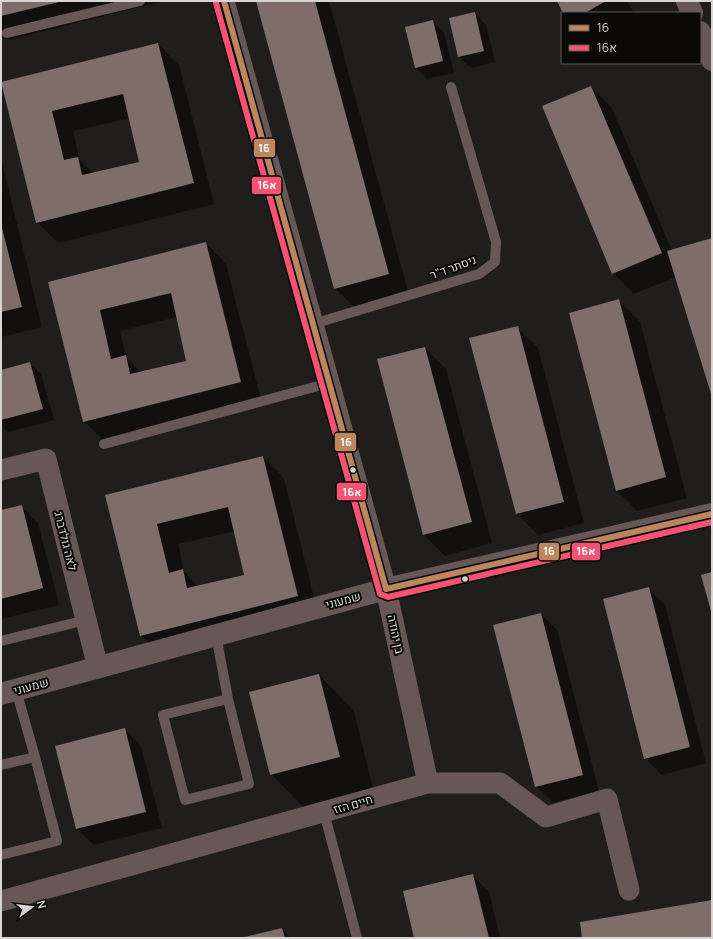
<svg xmlns="http://www.w3.org/2000/svg" width="713" height="939" font-family="Manrope,Heebo,sans-serif">
<rect width="100%" height="100%" fill="#201e1d"/>
<path fill="#0007" fill-rule="evenodd" d="M 1,1 L 164,1 L 9,40 L 1,32 Z
M 257,1 L 329,1 L 409,295 L 356,309 L 335,288 Z
M 558,1 L 627,1 L 634,13 L 564,13 Z
M 475,13 L 486,25 L 495,62 L 471,68 L 459,57 L 450,19 Z
M 433,21 L 444,33 L 454,73 L 427,79 L 416,68 Z
M 158,44 L 179,65 L 214,204 L 58,243 L 37,222 L 1,83 ZM 130,118 L 140,163 L 93,173 L 79,159 L 73,131 Z
M 591,87 L 612,108 L 672,251 L 712,239 L 712,395 L 676,277 L 634,294 L 613,273 Z
M 1,158 L 42,327 L 1,337 Z
M 206,243 L 226,264 L 262,403 L 105,442 L 84,421 L 49,282 ZM 177,317 L 188,361 L 141,372 L 126,358 L 120,331 Z
M 619,301 L 640,322 L 687,498 L 637,511 L 616,490 Z
M 517,327 L 538,348 L 584,523 L 538,535 L 517,514 L 470,339 Z
M 425,348 L 446,369 L 492,543 L 445,556 L 424,535 Z
M 30,363 L 41,374 L 54,420 L 8,432 L 1,425 L 1,371 Z
M 263,457 L 284,478 L 319,617 L 162,656 L 141,635 L 106,496 ZM 235,531 L 245,576 L 198,586 L 184,572 L 178,544 Z
M 21,506 L 38,523 L 59,605 L 1,619 L 1,512 Z
M 648,588 L 665,605 L 706,763 L 662,775 L 645,758 Z
M 541,614 L 557,630 L 599,791 L 553,803 L 536,786 Z
M 319,675 L 354,711 L 374,793 L 306,810 L 271,774 Z
M 125,729 L 141,746 L 162,828 L 94,845 L 77,829 L 57,747 Z
M 472,875 L 489,892 L 500,938 L 415,938 Z
M 282,929 L 291,938 L 246,938 Z"/>
<path fill="#7e6d68" fill-rule="evenodd" d="M 1,1 L 59,1 L 59,2 L 1,16 Z
M 256,1 L 315,1 L 389,274 L 334,289 Z
M 557,1 L 606,1 L 585,13 L 563,13 Z
M 475,12 L 484,51 L 458,57 L 449,18 Z
M 433,20 L 443,61 L 415,68 L 405,27 Z
M 158,43 L 194,183 L 36,223 L 1,82 ZM 123,94 L 139,162 L 82,175 L 78,157 L 64,160 L 52,111 Z
M 591,86 L 662,253 L 612,274 L 542,106 Z
M 1,224 L 22,307 L 1,312 Z
M 712,238 L 712,397 L 667,251 Z
M 206,242 L 241,382 L 83,422 L 48,282 ZM 171,293 L 186,361 L 130,374 L 126,355 L 111,359 L 100,310 Z
M 619,299 L 666,477 L 616,491 L 569,313 Z
M 518,326 L 564,502 L 516,514 L 469,338 Z
M 425,347 L 472,522 L 423,535 L 377,359 Z
M 30,362 L 43,409 L 1,420 L 1,370 Z
M 263,456 L 298,596 L 140,636 L 105,495 ZM 228,507 L 244,575 L 187,588 L 183,569 L 169,573 L 157,524 Z
M 22,505 L 43,588 L 1,599 L 1,510 Z
M 712,572 L 712,615 L 701,575 Z
M 649,587 L 690,747 L 644,759 L 603,599 Z
M 541,613 L 583,775 L 535,787 L 493,625 Z
M 319,674 L 340,757 L 270,775 L 249,692 Z
M 125,728 L 146,812 L 76,829 L 55,746 Z
M 473,874 L 489,938 L 414,938 L 403,891 Z
M 712,900 L 712,938 L 582,938 L 580,922 Z
M 282,928 L 285,938 L 244,938 L 244,937 Z"/>
<g fill="none" stroke-linecap="round" stroke-linejoin="round">
<path stroke="#675757" stroke-width="10" d="M 7,33 L 140,1
M 313,324 L 479,274 L 495,262 L 496,242 L 451,87
M 104,444 L 329,383
M 216,635 L 228,699 L 249,784 L 185,800 L 163,715 L 228,699
M 1,641 L 86,620
M 1,765 L 35,757
M 324,812 L 357,938
M 1,855 L 57,841 L 35,757 L 16,690"/>
<path stroke="#675757" stroke-width="21" d="M 224,1 L 386,589 L 428,783
M 1,470 L 46,459 L 98,668
M 1,901 L 428,783 L 500,783 L 546,817 L 607,799 L 629,890"/>
<path stroke="#675757" stroke-width="22" d="M 687,1 L 692,13
M 700,32 L 712,60
M 1,694 L 386,589 L 712,514"/>
<defs>
<path id="bus-1" d="M 224,1 L 386,589
M 386,589 L 712,514"/>
<path id="bus-2" d="M 216,3 L 380,594 L 388,597 L 712,522"/>
</defs>
<use href="#bus-1" stroke="#0a0908" stroke-width="9"/>
<use href="#bus-2" stroke="#0a0908" stroke-width="9"/>
<use href="#bus-1" stroke="#bb8660" stroke-width="6"/>
<use href="#bus-2" stroke="#f65372" stroke-width="6"/>
</g>
<g fill="#d7d5d3" stroke="#0a0908" stroke-width="1.5">
<circle cx="353" cy="470" r="3.5"/>
<circle cx="465" cy="579" r="3.5"/>
</g>
<g text-anchor="middle" dominant-baseline="central" stroke-width="4" stroke-linejoin="round" paint-order="stroke">
<g font-size="12" fill="#d7d5d3" stroke="#0a0908">
<text transform="translate(453 267) rotate(-20)">ניסתר ד"ר</text>
<text transform="translate(66 541) rotate(76)">לאה גולדברג</text>
<text transform="translate(343 600) rotate(-15)">שמעוני</text>
<text transform="translate(396 634) rotate(78)">בן יהודה</text>
<text transform="translate(31 686) rotate(-15)">שמעוני</text>
<text transform="translate(353 804) rotate(-16)">חיים הזז</text>
</g>
</g>
<g stroke="#0a0908" stroke-width="1.5">
<rect x="253" y="138" width="23" height="20" rx="4" fill="#bb8660"/>
<rect x="251" y="176" width="31" height="19" rx="4" fill="#f65372"/>
<rect x="334" y="432" width="23" height="20" rx="4" fill="#bb8660"/>
<rect x="336" y="482" width="31" height="19" rx="4" fill="#f65372"/>
<rect x="571" y="542" width="30" height="19" rx="4" fill="#f65372"/>
<rect x="538" y="542" width="22" height="19" rx="4" fill="#bb8660"/>
</g>
<g font-size="11" text-anchor="middle" font-weight="bold" fill="#fff">
<text x="264" y="152">16</text>
<text x="267" y="189">16א</text>
<text x="346" y="446">16</text>
<text x="352" y="496">16א</text>
<text x="586" y="555">16א</text>
<text x="549" y="555">16</text>
</g>
<rect width="713" height="939" fill="none" stroke="#d7d5d3" stroke-width="4"/>
<rect x="561" y="12" width="140" height="52" fill="#0a0908" stroke="#5c5b59"/>
<rect x="569" y="25" width="20" height="6" fill="#bb8660" stroke="#5c5b59"/>
<text x="597" y="32" font-size="12" fill="#d7d5d3">16</text>
<rect x="569" y="45" width="20" height="6" fill="#f65372" stroke="#5c5b59"/>
<text x="597" y="52" font-size="12" fill="#d7d5d3">16א</text>
<g transform="translate(32 907) rotate(75)" stroke="#0a0908" stroke-width="3" paint-order="stroke">
<path d="M0-3L7 15L0 10L-7 15Z" fill="#d7d5d3"/>
<text y="-6" font-size="11" font-weight="bold" text-anchor="middle" fill="#d7d5d3">N</text>
</g>
</svg>
